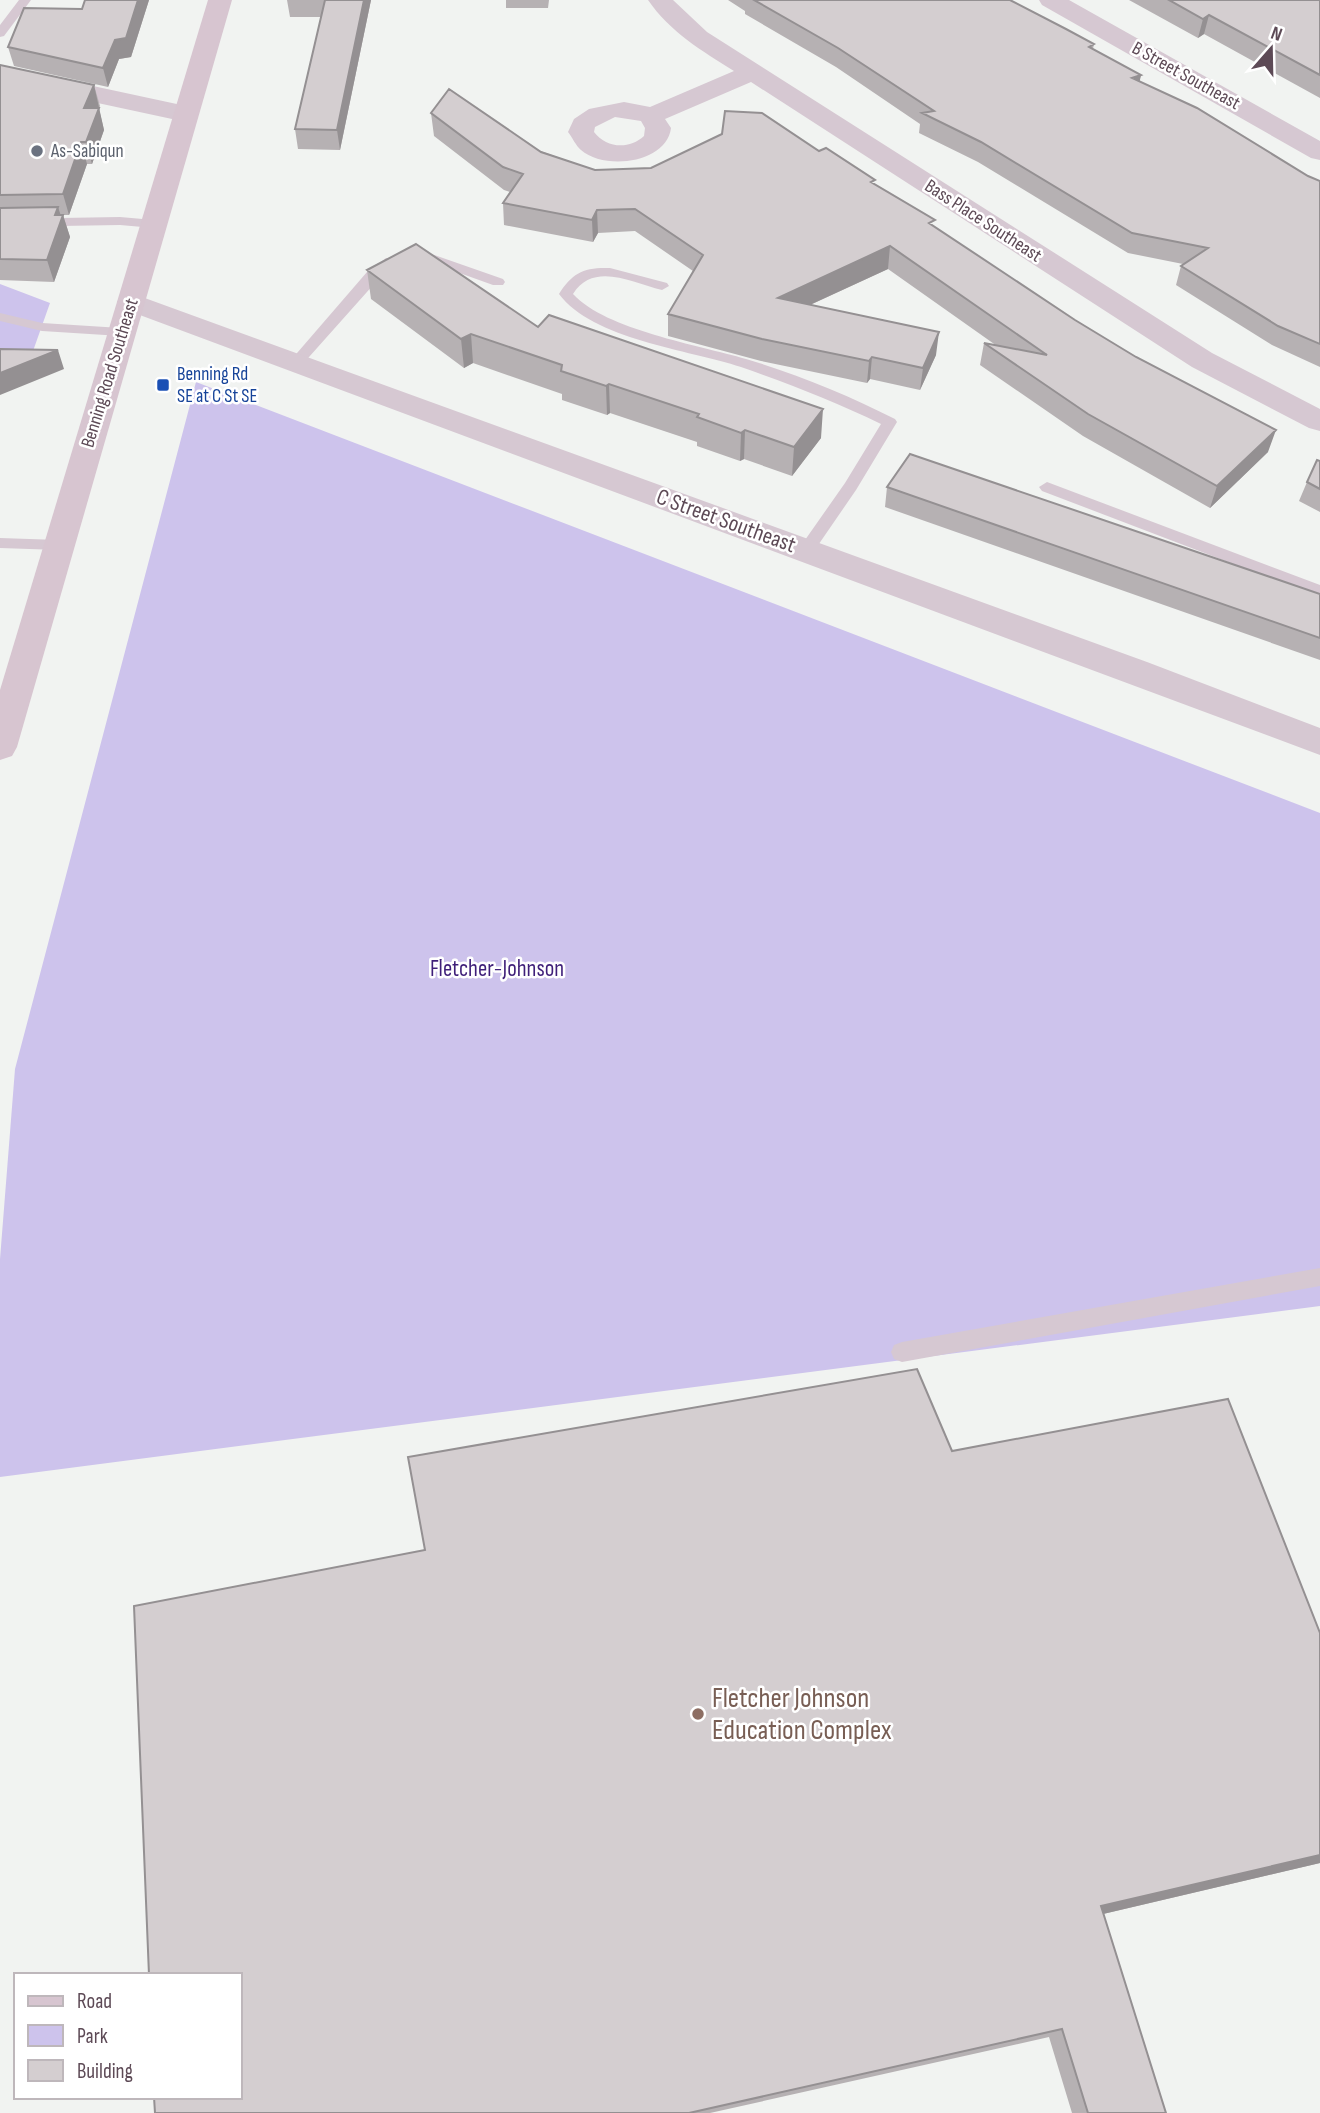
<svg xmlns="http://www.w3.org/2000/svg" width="1320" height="2113" font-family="'Sofia Sans Condensed',sans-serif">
<rect width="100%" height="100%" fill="#f1f3f1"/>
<path fill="#cdc3ec" d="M 0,284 L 50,303 L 33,351 L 0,350 Z
M 196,382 L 1320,813 L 1320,1306 L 0,1477 L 0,1259 L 15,1069 Z"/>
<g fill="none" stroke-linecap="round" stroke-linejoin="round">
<path fill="#d6c8d2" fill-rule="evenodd" d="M 19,0 L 31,0 L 4,36 L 0,37 L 0,25 Z
M 120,217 L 154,220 L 161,224 L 154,228 L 120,225 L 0,227 L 0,219 Z
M 420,250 L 503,279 L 505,282 L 503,285 L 493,285 L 415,257 L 413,254 Z
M 386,258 L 391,259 L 391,265 L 301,366 L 291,366 L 289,363 L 291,360 L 367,272 Z
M 610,268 L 667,283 L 669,286 L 662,290 C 632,283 594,261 573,294 C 606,330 699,345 746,359 C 797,374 848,395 895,419 L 897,422 L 856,490 L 812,554 L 800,554 L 798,550 L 845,483 L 881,424 C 836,402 789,384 741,367 C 689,350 592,339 559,294 C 572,273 584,267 610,268 Z
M 0,313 L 42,323 L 121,328 L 128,332 L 121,336 L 42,331 L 0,321 Z
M 1047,482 L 1320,585 L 1320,597 L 1042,491 L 1039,487 Z
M 0,538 L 59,540 L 67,545 L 59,550 L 0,548 Z
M 1320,1268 L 1320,1286 L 902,1362 L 894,1359 L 891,1352 L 894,1345 L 902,1342 Z"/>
<path fill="#d6c8d2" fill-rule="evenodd" d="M 648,0 L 673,0 L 707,32 L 1212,353 L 1320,409 L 1320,431 L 1309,428 L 1192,367 L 751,82 L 665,119 L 671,128 C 667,163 605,171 581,150 C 576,146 572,137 568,132 L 574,119 L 589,109 L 624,102 L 650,107 L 734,71 C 702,51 670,32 648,0 ZM 615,117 L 641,121 L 645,128 L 644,136 C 629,150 606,148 594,132 L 595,127 Z
M 1039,0 L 1069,0 L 1320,141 L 1320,160 L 1311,158 L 1042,5 Z
M 0,66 L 186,106 L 195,109 L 199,114 L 195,119 L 186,122 L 0,82 Z
M 131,293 L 1147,662 L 1320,728 L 1320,755 L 121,308 L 117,302 L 121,296 Z"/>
<path fill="#d7c5d0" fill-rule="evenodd" d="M 208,0 L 232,0 L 17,747 L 12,756 L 0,760 L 0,690 Z"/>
</g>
<path fill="#b6b1b3" d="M 85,0 L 149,0 L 131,57 L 119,59 L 108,87 L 14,66 L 8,47 L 82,9 Z
M 287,0 L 371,0 L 340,150 L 298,149 L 295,129 L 321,17 L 290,17 Z
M 506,0 L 549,0 L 548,8 L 506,8 Z
M 728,0 L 1010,0 L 1094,44 L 1093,49 L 1141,75 L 1139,82 L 1308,176 L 1320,181 L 1320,367 L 1272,345 L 1176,285 L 1181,266 L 1183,264 L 1128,253 L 978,162 L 919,133 L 920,124 L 836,67 L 745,14 L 745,11 Z
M 1129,0 L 1320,0 L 1320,98 L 1204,34 L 1198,38 Z
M 0,65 L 94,85 L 100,106 L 99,109 L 104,130 L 92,164 L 87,164 L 69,215 L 63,215 L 70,237 L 54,282 L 0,280 Z
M 431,113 L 595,170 L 651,168 L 819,151 L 874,184 L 934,227 L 1268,452 L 1210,508 L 1083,436 L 980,365 L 984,343 L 997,346 L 888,269 L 810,305 L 936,355 L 920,390 L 870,379 L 867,383 L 761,361 L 668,336 L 668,314 L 693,271 L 635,231 L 598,233 L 593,242 L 504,225 L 503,203 L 510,192 L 504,190 L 434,136 Z
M 367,270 L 538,327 L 821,438 L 792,476 L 744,459 L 740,461 L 697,446 L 697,442 L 610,413 L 607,415 L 562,400 L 562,394 L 473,363 L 464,368 L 371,299 Z
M 1320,461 L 1320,512 L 1299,501 L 1307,482 Z
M 887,487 L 1320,594 L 1320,660 L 885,507 Z
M 952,1451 L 1320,1863 L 1103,1914 L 1166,2113 L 1072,2113 L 1049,2037 L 710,2113 L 155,2113 Z"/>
<path fill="#949092" d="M 138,0 L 149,0 L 131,57 L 119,59 L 108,87 L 103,68 L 115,40 Z
M 364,0 L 371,0 L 340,150 L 337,130 Z
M 1209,15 L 1204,34 L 1198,38 L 1203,19 Z
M 1141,75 L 1137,94 L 1132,78 Z
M 94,85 L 104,130 L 92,164 L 86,142 L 84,108 Z
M 81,142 L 87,164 L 69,215 L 63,194 Z
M 58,207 L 62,219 L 63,215 L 70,237 L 54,282 L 47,260 L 55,215 Z
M 597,210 L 598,233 L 593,242 L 592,220 Z
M 890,246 L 888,269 L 777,320 L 778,298 Z
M 939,332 L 936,355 L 920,390 L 923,368 Z
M 471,334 L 473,363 L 464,368 L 461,339 Z
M 58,350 L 64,369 L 0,395 L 0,373 Z
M 872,357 L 870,379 L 867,383 L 869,361 Z
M 609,384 L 610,413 L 607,415 L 606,386 Z
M 823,409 L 821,438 L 792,476 L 794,447 Z
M 745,430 L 744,459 L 740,461 L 741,433 Z
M 1276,430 L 1268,452 L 1210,508 L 1217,486 Z
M 1320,1855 L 1320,1863 L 1086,1918 L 1101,1906 Z"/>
<path fill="#d4ced0" stroke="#949092" stroke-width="2" d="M 85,0 L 138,0 L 126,38 L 115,40 L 103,68 L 8,47 L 24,8 L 82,9 Z
M 325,0 L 364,0 L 337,130 L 295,129 Z
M 754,0 L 1010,0 L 1066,29 L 1094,44 L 1089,47 L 1141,75 L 1132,78 L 1197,108 L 1308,176 L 1320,181 L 1320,344 L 1278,326 L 1181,266 L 1208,248 L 1132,233 L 981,142 L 922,113 L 934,111 L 838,48 Z
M 1169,0 L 1320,0 L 1320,75 L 1209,15 L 1203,19 Z
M 0,65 L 94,85 L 84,108 L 99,108 L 86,142 L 81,142 L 63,194 L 0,195 Z
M 449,89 L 541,152 L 595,170 L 651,168 L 722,134 L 725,111 L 762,113 L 819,151 L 826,148 L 875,180 L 871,182 L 935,220 L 929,223 L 1075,320 L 1136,357 L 1276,430 L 1217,486 L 1088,414 L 984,343 L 1047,355 L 890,246 L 778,298 L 939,332 L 923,368 L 872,357 L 869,361 L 762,339 L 668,314 L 703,255 L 635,209 L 597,210 L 592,220 L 503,203 L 523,174 L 503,167 L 431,113 Z
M 58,207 L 55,215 L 63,215 L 47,260 L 0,259 L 0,208 Z
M 416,244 L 538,327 L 549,315 L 823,409 L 794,447 L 745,430 L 741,433 L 697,417 L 699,414 L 609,384 L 606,386 L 561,371 L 562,365 L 471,334 L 461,339 L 367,270 Z
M 0,349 L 58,350 L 0,373 Z
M 910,454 L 1320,594 L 1320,638 L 887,487 Z
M 1317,460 L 1320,461 L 1320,489 L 1307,482 Z
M 917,1369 L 952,1451 L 1228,1399 L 1320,1633 L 1320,1855 L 1101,1906 L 1166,2113 L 1088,2113 L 1062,2029 L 689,2113 L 155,2113 L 154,2097 L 240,2097 L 240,1975 L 149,1975 L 134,1606 L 425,1550 L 408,1457 Z"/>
<circle fill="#6b7280" stroke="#fff" stroke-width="2.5" cx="37" cy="151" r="7"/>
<rect fill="#1a4fb4" stroke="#fff" stroke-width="2.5" x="156" y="378" width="14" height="14" rx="3.5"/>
<circle fill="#8d6e63" stroke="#fff" stroke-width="2.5" cx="698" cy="1714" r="7"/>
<g text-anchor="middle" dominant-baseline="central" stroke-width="5" stroke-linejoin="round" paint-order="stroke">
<g font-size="19" fill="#5d4a56" stroke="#fff">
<text transform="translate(1186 76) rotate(29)">B Street Southeast</text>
<text transform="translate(983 221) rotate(33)">Bass Place Southeast</text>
<text transform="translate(110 373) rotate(-73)">Benning Road Southeast</text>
</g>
<g font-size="19" fill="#5b616d" stroke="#fff" text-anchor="start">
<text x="51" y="151">As-Sabiqun</text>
</g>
<g font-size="19" fill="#164399" stroke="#fff" text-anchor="start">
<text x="177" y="374">Benning Rd<tspan x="177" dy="22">SE at C St SE</tspan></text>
</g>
<g font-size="23" fill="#5d4a56" stroke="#fff">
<text transform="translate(726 521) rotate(20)">C Street Southeast</text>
</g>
<g font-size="23" fill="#3f1f79" stroke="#fff">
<text x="497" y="969">Fletcher-Johnson</text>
</g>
<g font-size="28" fill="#785e54" stroke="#fff" text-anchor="start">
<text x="712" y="1698">Fletcher Johnson<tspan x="712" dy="32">Education Complex</tspan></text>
</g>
</g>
<rect x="14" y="1973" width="228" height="126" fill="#ffffff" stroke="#beb7bb" stroke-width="2"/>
<rect x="28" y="1996" width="35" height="10" fill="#d7c5d0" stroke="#beb7bb" stroke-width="2"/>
<text x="77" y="2008" font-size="21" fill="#5d4a56">Road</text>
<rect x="28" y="2025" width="35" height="21" fill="#cdc3ec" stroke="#beb7bb" stroke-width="2"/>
<text x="77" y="2043" font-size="21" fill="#5d4a56">Park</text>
<rect x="28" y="2060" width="35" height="21" fill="#d4ced0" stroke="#beb7bb" stroke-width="2"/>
<text x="77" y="2078" font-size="21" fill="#5d4a56">Building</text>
<g transform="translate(1271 49) rotate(20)" stroke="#ffffff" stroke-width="5" paint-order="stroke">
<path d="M0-5L12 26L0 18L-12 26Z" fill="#5d4a56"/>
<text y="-10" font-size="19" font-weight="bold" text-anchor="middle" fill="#5d4a56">N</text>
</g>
</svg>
